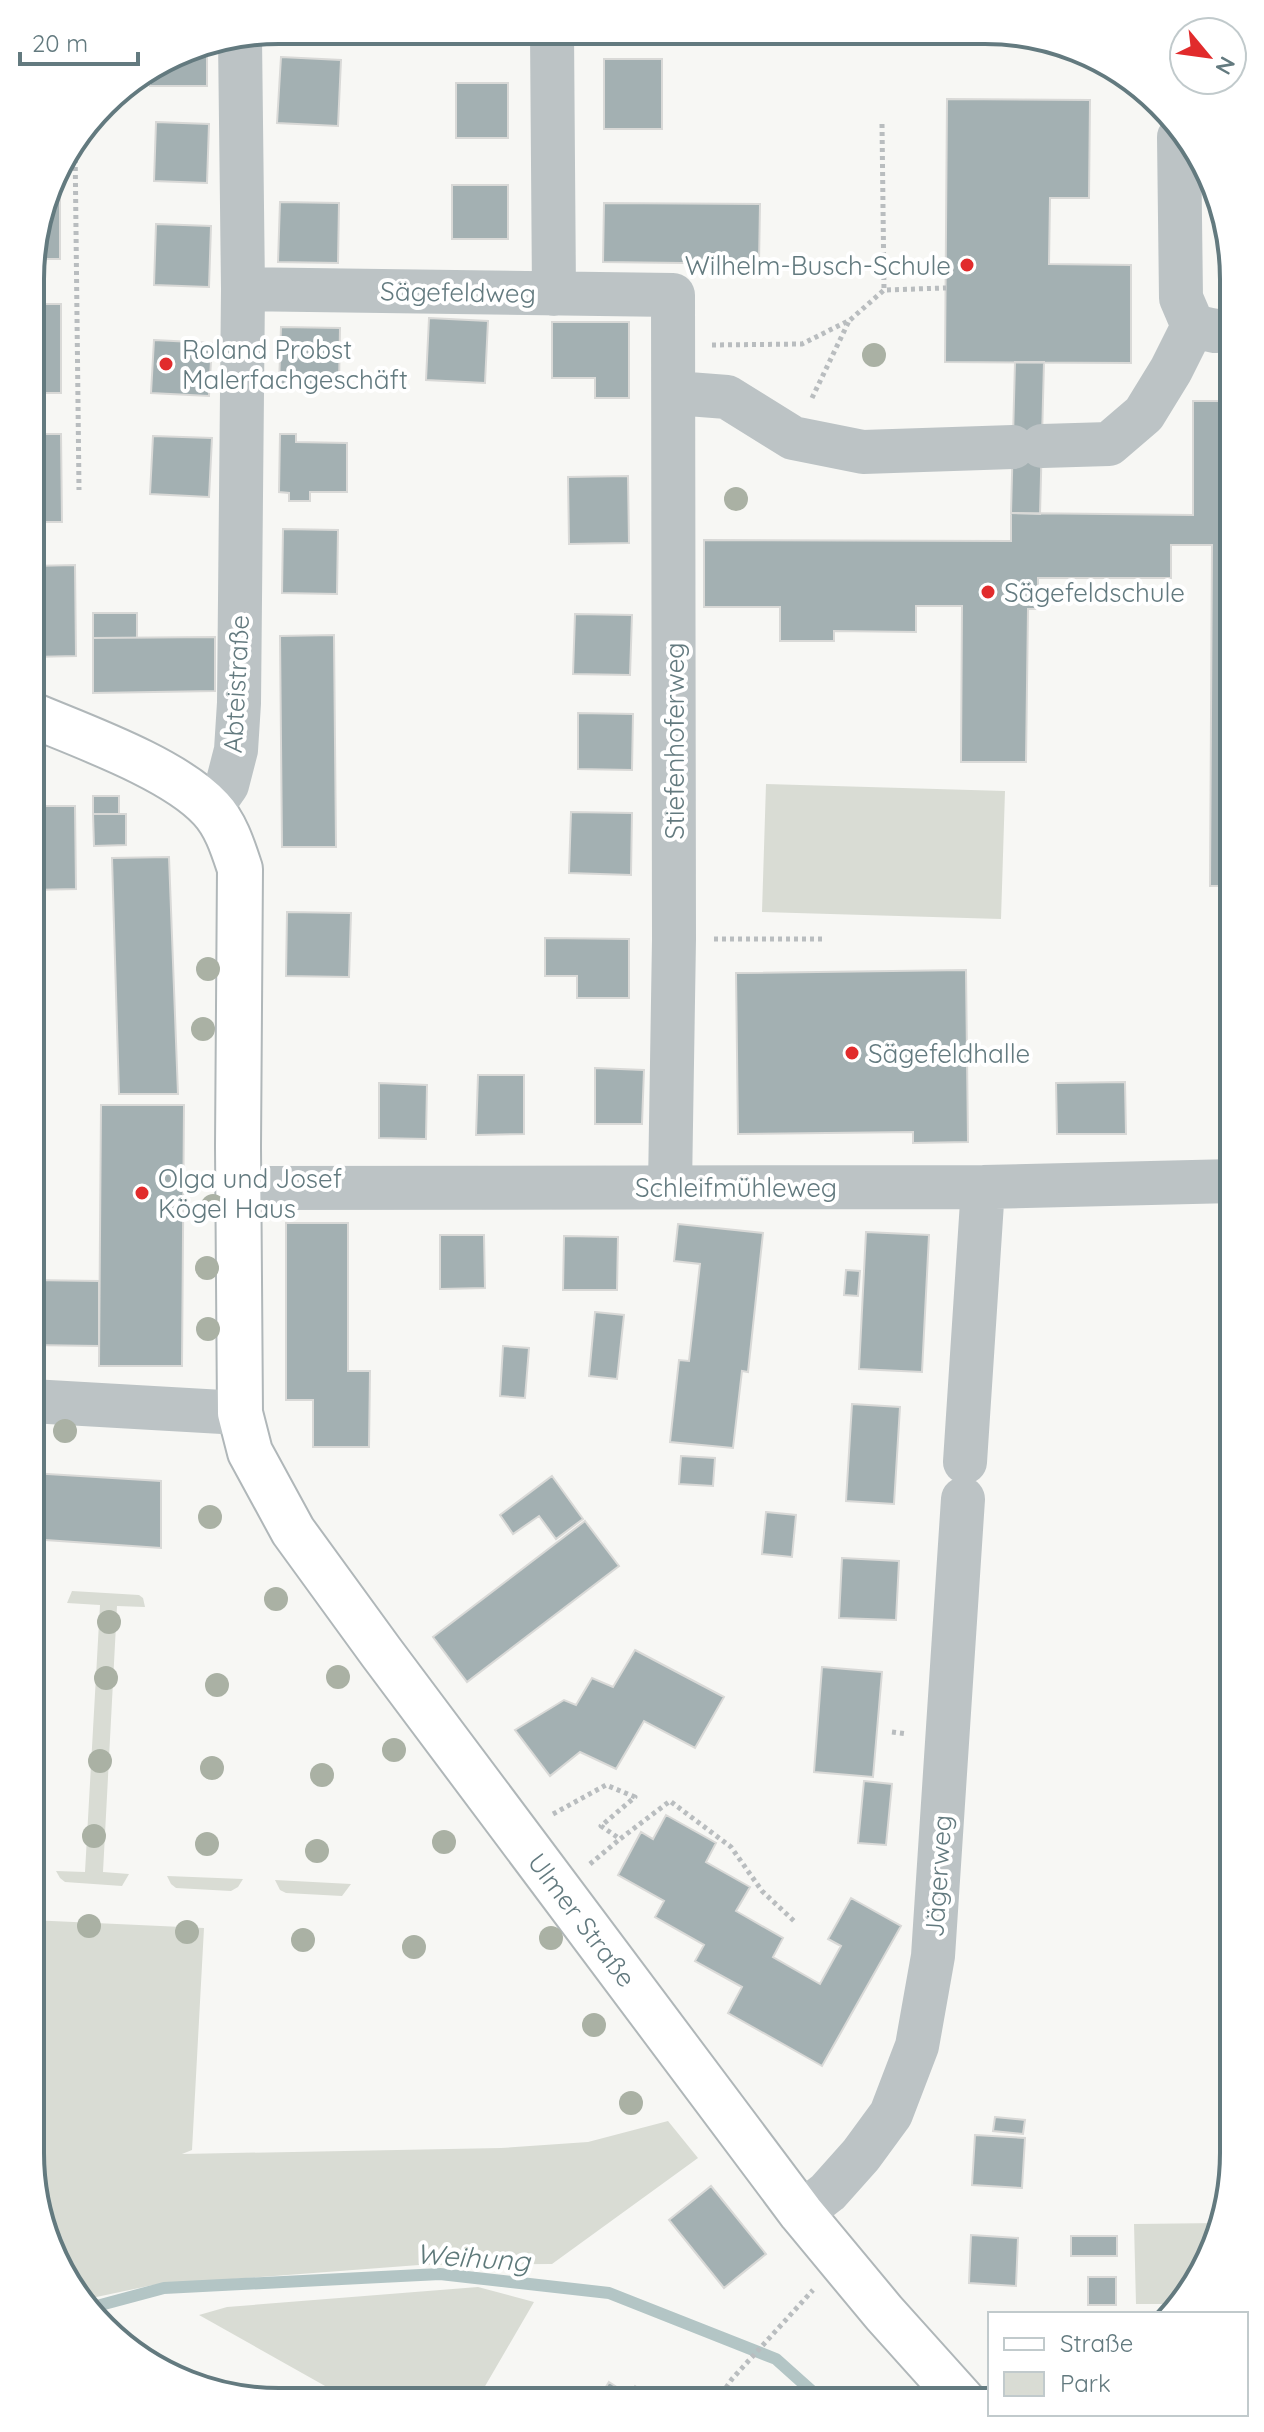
<svg xmlns="http://www.w3.org/2000/svg" width="1264" height="2432" font-family="Quicksand,sans-serif">
<rect width="100%" height="100%" fill="#f7f7f4"/>
<path fill="#d9dcd4" d="M 766,784 L 1005,791 L 1001,919 L 762,912 Z
M 72,1591 L 139,1595 L 143,1598 L 145,1607 L 117,1606 L 103,1872 L 129,1874 L 122,1886 L 65,1882 L 60,1878 L 56,1871 L 85,1872 L 100,1605 L 67,1603 Z
M 167,1876 L 243,1879 L 238,1887 L 231,1891 L 176,1888 L 171,1884 Z
M 275,1880 L 351,1884 L 342,1896 L 286,1893 L 280,1890 Z
M 30,1920 L 204,1928 L 192,2150 L 182,2154 L 501,2148 L 588,2142 L 668,2121 L 698,2158 L 552,2264 L 419,2265 L 153,2285 L 87,2299 L 43,2232 L 30,2153 Z
M 1221,2223 L 1215,2248 L 1183,2304 L 1136,2304 L 1134,2224 Z
M 478,2287 L 534,2302 L 477,2400 L 350,2400 L 199,2315 L 227,2307 Z"/>
<g fill="none" stroke-linecap="round" stroke-linejoin="round">
<path stroke="#b3c5c5" stroke-width="12" d="M 93,2307 L 164,2288 L 440,2274 L 609,2293 L 776,2359 L 824,2402"/>
</g>
<path fill="#a3b0b2" stroke="#d9d9d7" stroke-width="2" d="M 452,31 L 507,31 L 507,40 L 451,39 Z
M 207,44 L 207,86 L 150,86 L 150,70 L 184,49 Z
M 281,57 L 341,60 L 338,126 L 277,123 Z
M 604,59 L 662,59 L 662,129 L 604,129 Z
M 456,83 L 508,83 L 508,138 L 456,138 Z
M 947,99 L 1090,100 L 1089,198 L 1050,198 L 1049,264 L 1131,265 L 1131,363 L 945,362 Z
M 156,122 L 209,124 L 207,183 L 154,181 Z
M 56,170 L 60,170 L 60,259 L 32,259 L 32,247 Z
M 452,185 L 508,185 L 508,239 L 452,239 Z
M 280,202 L 339,203 L 338,263 L 278,262 Z
M 604,203 L 760,204 L 759,264 L 603,262 Z
M 156,224 L 211,226 L 209,287 L 154,285 Z
M 32,304 L 61,304 L 61,393 L 32,393 Z
M 429,318 L 488,321 L 485,383 L 426,380 Z
M 552,322 L 629,322 L 629,398 L 595,398 L 595,378 L 552,378 Z
M 281,327 L 340,328 L 339,387 L 279,385 Z
M 154,340 L 212,343 L 209,396 L 151,393 Z
M 1015,362 L 1044,362 L 1040,514 L 1011,513 Z
M 1193,401 L 1234,401 L 1234,886 L 1210,886 L 1212,545 L 1171,545 L 1171,578 L 1038,578 L 1038,609 L 1028,609 L 1026,762 L 961,762 L 962,606 L 916,606 L 916,632 L 834,631 L 834,641 L 780,641 L 780,607 L 704,607 L 704,540 L 1011,541 L 1011,513 L 1193,515 Z
M 32,434 L 61,434 L 62,522 L 32,522 Z
M 280,434 L 296,434 L 296,442 L 347,443 L 347,492 L 310,492 L 310,501 L 289,501 L 289,493 L 279,492 Z
M 153,436 L 212,438 L 209,497 L 150,494 Z
M 628,476 L 629,543 L 569,544 L 568,477 Z
M 283,529 L 338,530 L 337,594 L 282,593 Z
M 75,565 L 76,656 L 32,657 L 32,566 Z
M 93,613 L 137,613 L 137,638 L 93,638 Z
M 575,614 L 632,615 L 630,675 L 573,674 Z
M 334,635 L 336,847 L 282,847 L 280,636 Z
M 215,637 L 215,691 L 93,693 L 93,638 Z
M 578,713 L 633,714 L 632,770 L 578,769 Z
M 93,796 L 119,796 L 119,814 L 93,814 Z
M 31,806 L 75,806 L 76,889 L 31,890 Z
M 571,812 L 632,813 L 631,875 L 569,873 Z
M 93,814 L 126,814 L 126,845 L 94,846 Z
M 169,857 L 178,1094 L 119,1094 L 112,858 Z
M 287,912 L 351,913 L 349,977 L 286,976 Z
M 545,938 L 629,939 L 629,998 L 577,998 L 577,976 L 545,976 Z
M 966,970 L 968,1142 L 913,1143 L 913,1132 L 738,1134 L 736,973 Z
M 595,1068 L 644,1070 L 642,1124 L 595,1124 Z
M 478,1075 L 524,1075 L 524,1134 L 476,1135 Z
M 1234,1079 L 1234,1131 L 1226,1131 L 1225,1080 Z
M 1125,1082 L 1126,1134 L 1057,1134 L 1056,1083 Z
M 379,1083 L 427,1085 L 426,1139 L 379,1138 Z
M 101,1105 L 184,1105 L 182,1366 L 99,1366 Z
M 286,1223 L 348,1223 L 348,1371 L 370,1371 L 369,1447 L 313,1447 L 313,1400 L 286,1400 Z
M 678,1224 L 763,1233 L 748,1372 L 742,1371 L 733,1448 L 670,1442 L 679,1360 L 689,1361 L 700,1264 L 674,1261 Z
M 866,1232 L 929,1235 L 922,1372 L 859,1369 Z
M 440,1235 L 484,1235 L 485,1288 L 440,1289 Z
M 564,1236 L 618,1237 L 617,1290 L 563,1290 Z
M 846,1270 L 860,1271 L 858,1296 L 844,1295 Z
M 31,1280 L 99,1281 L 99,1346 L 31,1345 Z
M 595,1312 L 624,1315 L 617,1379 L 589,1376 Z
M 503,1346 L 529,1348 L 525,1398 L 500,1396 Z
M 852,1404 L 900,1407 L 894,1504 L 846,1501 Z
M 681,1456 L 715,1458 L 713,1486 L 679,1484 Z
M 31,1473 L 161,1481 L 161,1548 L 31,1539 Z
M 552,1476 L 583,1519 L 556,1539 L 539,1516 L 513,1534 L 500,1515 Z
M 766,1512 L 796,1515 L 792,1557 L 762,1554 Z
M 585,1521 L 619,1566 L 467,1682 L 433,1637 Z
M 842,1558 L 899,1561 L 896,1620 L 839,1618 Z
M 635,1650 L 724,1697 L 695,1748 L 644,1721 L 616,1769 L 580,1752 L 550,1776 L 515,1730 L 564,1700 L 576,1705 L 592,1678 L 613,1687 Z
M 822,1667 L 882,1672 L 873,1777 L 814,1772 Z
M 864,1781 L 892,1784 L 886,1845 L 858,1843 Z
M 666,1815 L 716,1843 L 706,1862 L 750,1887 L 736,1911 L 783,1938 L 773,1957 L 820,1984 L 841,1946 L 828,1939 L 851,1898 L 901,1926 L 822,2066 L 728,2013 L 742,1987 L 695,1961 L 704,1945 L 655,1917 L 664,1901 L 618,1875 L 641,1832 L 653,1839 Z
M 995,2117 L 1025,2120 L 1023,2134 L 993,2131 Z
M 975,2135 L 1025,2138 L 1022,2188 L 972,2185 Z
M 711,2186 L 766,2254 L 724,2288 L 669,2220 Z
M 971,2235 L 1018,2238 L 1016,2286 L 969,2283 Z
M 1071,2236 L 1117,2236 L 1117,2256 L 1071,2256 Z
M 1088,2277 L 1116,2277 L 1116,2305 L 1088,2305 Z
M 609,2382 L 629,2395 L 635,2386 L 659,2401 L 597,2401 Z"/>
<g fill="none" stroke-linecap="round" stroke-linejoin="round">
<defs>
<path id="major" d="M 32,715 C 82,736 175,769 211,809 C 226,825 233,848 240,869 L 238,1147 L 240,1413 L 250,1452 L 293,1531 L 381,1652 L 801,2213 L 884,2313 L 964,2402"/>
</defs>
<use href="#major" stroke="#b0b7b9" stroke-width="48"/>
<path stroke="#b9bdbf" stroke-width="5" stroke-dasharray="4 4" stroke-linecap="butt" d="M 882,124 L 884,290
M 75,143 L 79,490
M 712,345 L 802,344 L 850,320 L 884,290 L 946,288
M 812,398 L 849,321
M 714,939 L 825,939
M 892,1732 L 907,1734
M 553,1814 L 606,1785 L 635,1797 L 601,1826 L 620,1839 L 670,1801 L 731,1847 L 762,1891 L 794,1921
M 590,1864 L 620,1839
M 717,2401 L 732,2379 L 813,2290"/>
<path stroke="#bcc3c5" stroke-width="44" d="M 552,32 L 554,294
M 1179,137 L 1181,298 L 1193,326
M 243,289 L 673,295 L 674,939 L 670,1187
M 1193,326 L 1215,331 L 1234,330
M 675,393 L 727,397 L 793,438 L 863,452 L 1013,447
M 1042,446 L 1109,444 L 1144,414 L 1171,370 L 1193,326
M 211,808 L 227,785 L 236,750 L 239,703 L 243,289 L 240,38
M 238,1188 L 983,1187 L 1234,1181
M 31,1401 L 240,1413
M 965,1462 L 983,1187
M 801,2213 L 828,2192 L 861,2155 L 891,2114 L 917,2046 L 933,1956 L 963,1499"/>
<use href="#major" stroke="#fff" stroke-width="44"/>
</g>
<g fill="#aab1a4">
<circle cx="874" cy="355" r="12"/>
<circle cx="736" cy="499" r="12"/>
<circle cx="208" cy="969" r="12"/>
<circle cx="203" cy="1029" r="12"/>
<circle cx="213" cy="1206" r="12"/>
<circle cx="207" cy="1268" r="12"/>
<circle cx="208" cy="1329" r="12"/>
<circle cx="65" cy="1431" r="12"/>
<circle cx="210" cy="1517" r="12"/>
<circle cx="276" cy="1599" r="12"/>
<circle cx="109" cy="1622" r="12"/>
<circle cx="338" cy="1677" r="12"/>
<circle cx="106" cy="1678" r="12"/>
<circle cx="217" cy="1685" r="12"/>
<circle cx="394" cy="1750" r="12"/>
<circle cx="100" cy="1761" r="12"/>
<circle cx="212" cy="1768" r="12"/>
<circle cx="322" cy="1775" r="12"/>
<circle cx="94" cy="1836" r="12"/>
<circle cx="444" cy="1842" r="12"/>
<circle cx="207" cy="1844" r="12"/>
<circle cx="317" cy="1851" r="12"/>
<circle cx="89" cy="1926" r="12"/>
<circle cx="187" cy="1932" r="12"/>
<circle cx="551" cy="1938" r="12"/>
<circle cx="303" cy="1940" r="12"/>
<circle cx="414" cy="1947" r="12"/>
<circle cx="594" cy="2025" r="12"/>
<circle cx="631" cy="2103" r="12"/>
</g>
<g fill="#e12b2c" stroke="#fff" stroke-width="3">
<circle cx="967" cy="265" r="8"/>
<circle cx="166" cy="364" r="8"/>
<circle cx="988" cy="592" r="8"/>
<circle cx="852" cy="1053" r="8"/>
<circle cx="142" cy="1193" r="8"/>
</g>
<g text-anchor="middle" dominant-baseline="central" stroke-width="8" stroke-linejoin="round" paint-order="stroke">
<g font-size="26" fill="#637a7f" stroke="#fff" text-anchor="start">
<text x="951" y="265" text-anchor="end">Wilhelm-Busch-Schule</text>
<text x="182" y="349">Roland Probst<tspan x="182" dy="30">Malerfachgeschäft</tspan></text>
<text x="1004" y="592">Sägefeldschule</text>
<text x="868" y="1053">Sägefeldhalle</text>
<text x="158" y="1178">Olga und Josef<tspan x="158" dy="30">Kögel Haus</tspan></text>
</g>
<g font-size="26" fill="#637a7f" stroke="#fff">
<text transform="translate(458 292) rotate(1)">Sägefeldweg</text>
<text transform="translate(236 684) rotate(-87)">Abteistraße</text>
<text transform="translate(674 741) rotate(-90)">Stiefenhoferweg</text>
<text x="736" y="1187">Schleifmühleweg</text>
<text transform="translate(938 1876) rotate(-86)">Jägerweg</text>
<text transform="translate(582 1920) rotate(53)">Ulmer Straße</text>
</g>
<g font-size="28" font-style="italic" fill="#5e797a" stroke="#fff">
<text transform="translate(473 2257) rotate(4)">Weihung</text>
</g>
</g>
<path d="M0 0H1264V2432H0ZM279 44H985A235 235 0 0 1 1220 279V2153A235 235 0 0 1 985 2388H279A235 235 0 0 1 44 2153V279A235 235 0 0 1 279 44Z" fill="#fff" fill-rule="evenodd"/>
<path fill="none" stroke="#637a7f" stroke-width="4" d="M279 44H985A235 235 0 0 1 1220 279V2153A235 235 0 0 1 985 2388H279A235 235 0 0 1 44 2153V279A235 235 0 0 1 279 44Z"/>
<rect x="988" y="2312" width="260" height="104" fill="#ffffff" stroke="#c1cacc" stroke-width="2"/>
<rect x="1004" y="2338" width="40" height="12" fill="#ffffff" stroke="#c1cacc" stroke-width="2"/>
<text x="1060" y="2352" font-size="24" fill="#637a7f">Straße</text>
<rect x="1004" y="2372" width="40" height="24" fill="#d9dcd4" stroke="#c1cacc" stroke-width="2"/>
<text x="1060" y="2392" font-size="24" fill="#637a7f">Park</text>
<g transform="translate(1208 56) rotate(119)"><circle r="38" fill="#ffffff" stroke="#c1cacc" stroke-width="2"/>
<path d="M0-6L14 30L0 20L-14 30Z" fill="#e12b2c"/>
<text y="-12" font-size="22" font-weight="bold" text-anchor="middle" fill="#637a7f">N</text>
</g>
<path d="M20 52v12h118v-12" fill="none" stroke="#637a7f" stroke-width="4"/>
<text x="32" y="52" font-size="24" fill="#637a7f" stroke="#ffffff" stroke-width="6" paint-order="stroke">20 m</text>
</svg>
